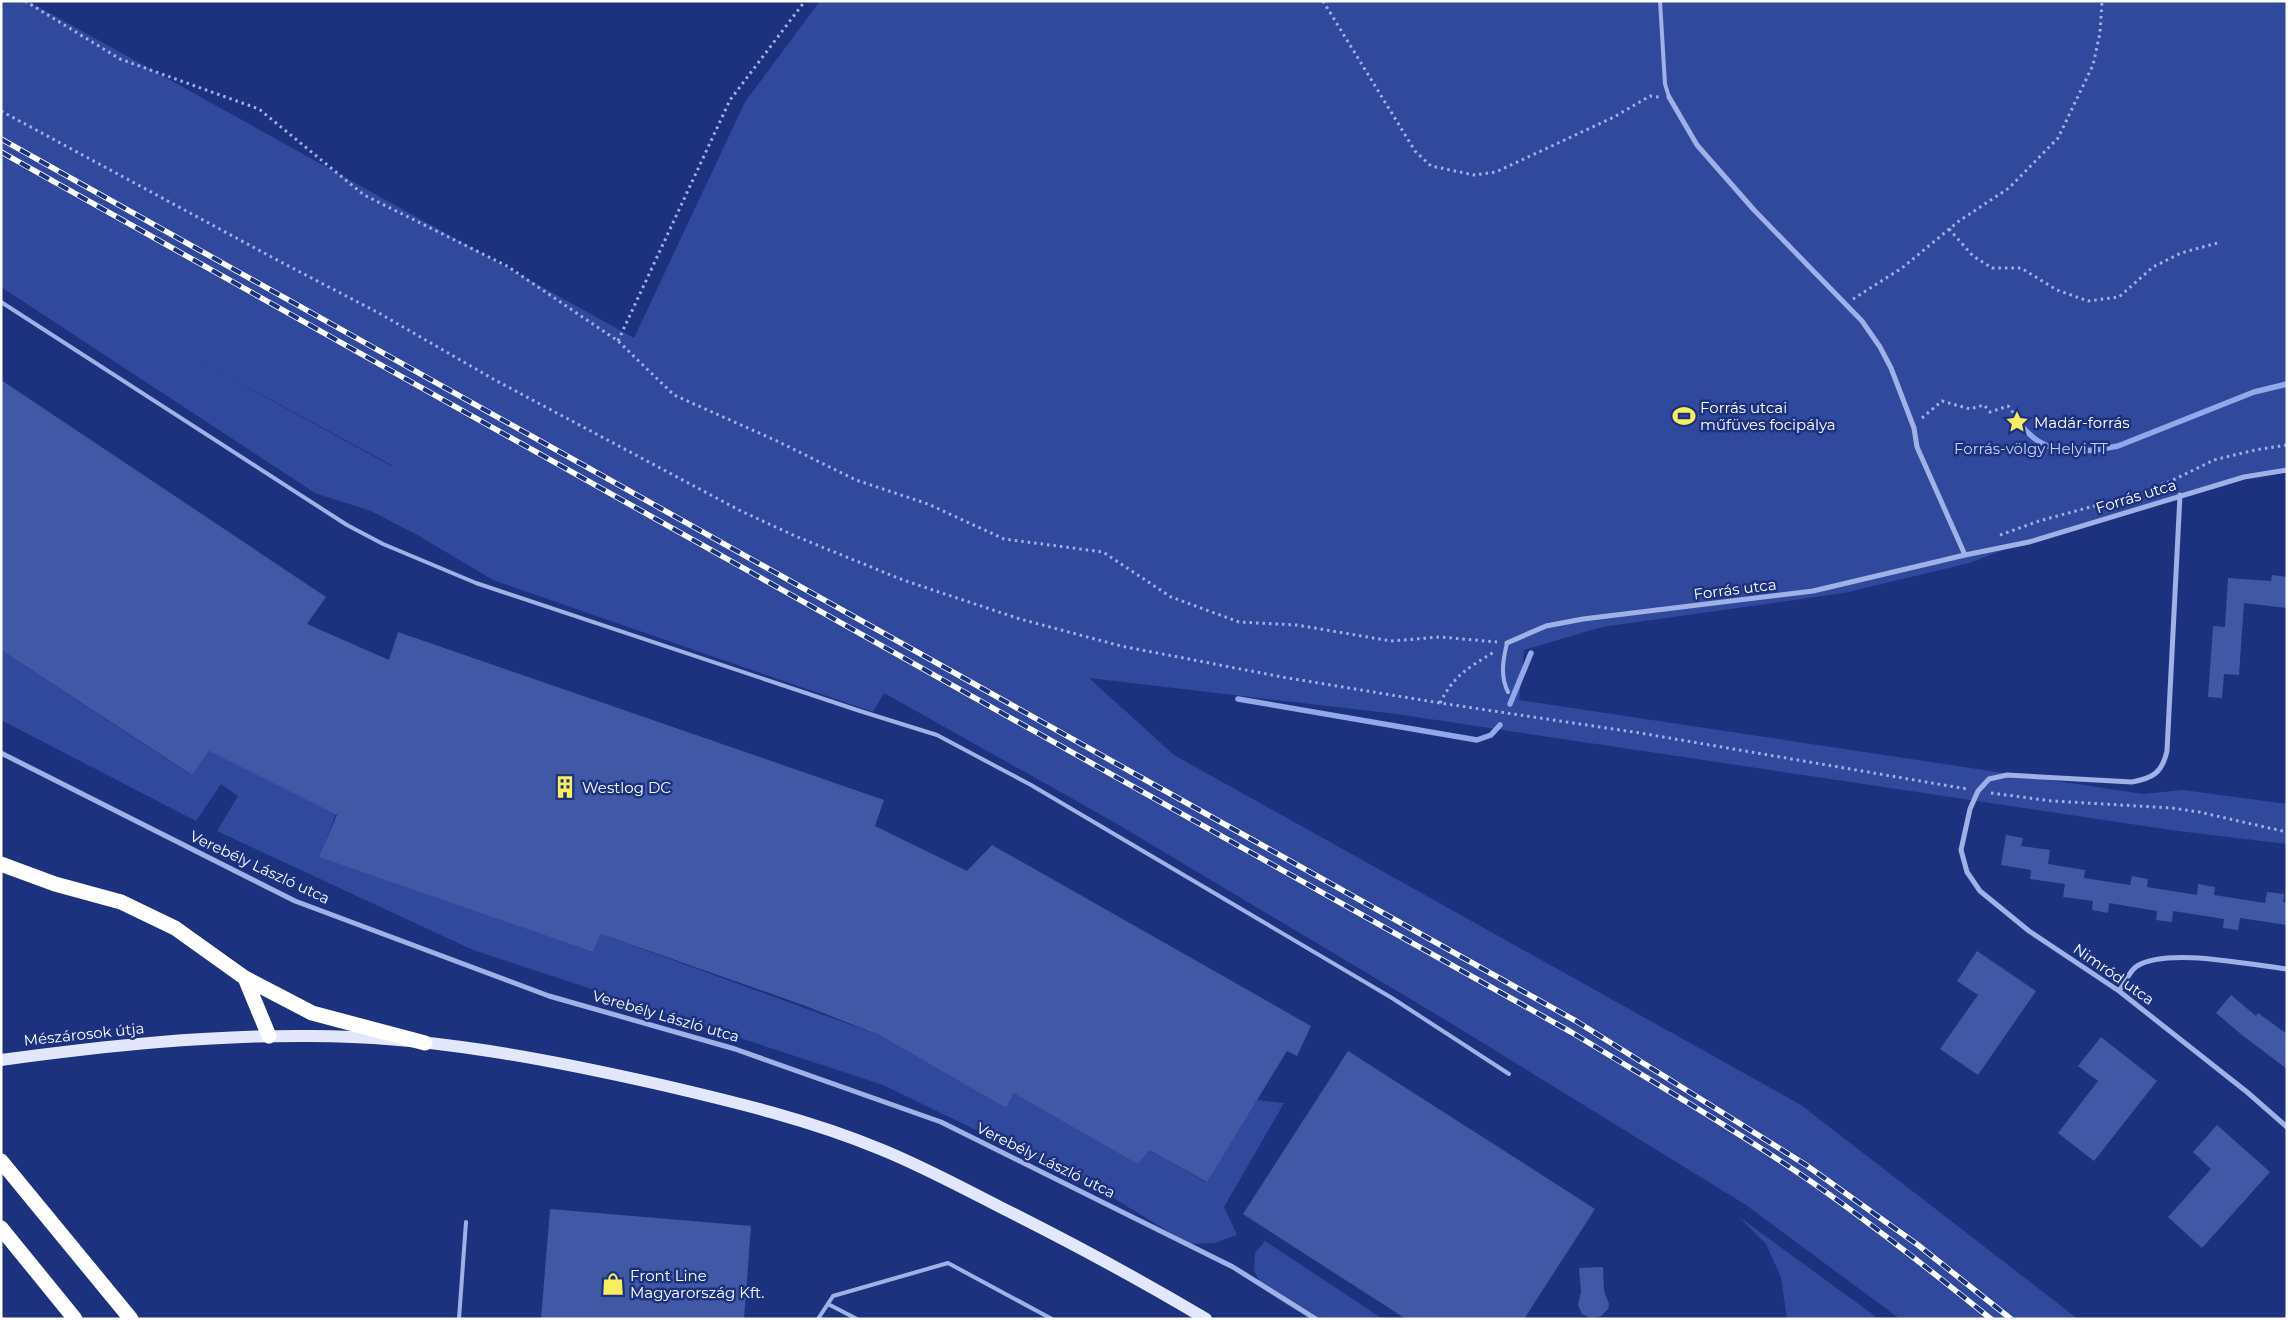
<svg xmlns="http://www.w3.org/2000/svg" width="2288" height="1320" font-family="Montserrat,sans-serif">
<rect width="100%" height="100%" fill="#1d327e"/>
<path fill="#30499d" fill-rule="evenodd" d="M 1,1 L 28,1 L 634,338 L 745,102 L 820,1 L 2287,1 L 2287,470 L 2244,477 L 2022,543 L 1969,563 L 1844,593 L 1602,627 L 1524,650 L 1519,700 L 2143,794 L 2183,790 L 2287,804 L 2287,844 L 2178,831 L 1396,714 L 1089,678 L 1174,755 L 1801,1105 L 2078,1319 L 1900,1319 L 1746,1205 L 1449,1022 L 1112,821 L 884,693 L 873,712 L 493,580 L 419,536 L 371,511 L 315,493 L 1,287 ZM 157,338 L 393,466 L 393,467 Z
M 1,650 L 191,775 L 209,751 L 338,808 L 320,857 L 593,952 L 601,934 L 879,1035 L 1006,1108 L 1014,1093 L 1149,1150 L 1206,1182 L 1257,1100 L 1284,1103 L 1224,1207 L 1237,1235 L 1214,1243 L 1189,1244 L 1102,1191 L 883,1085 L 473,950 L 217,831 L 238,796 L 221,784 L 196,821 L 1,720 Z
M 1738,1216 L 1879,1319 L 1787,1319 L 1781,1277 L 1766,1244 Z
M 1265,1241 L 1383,1319 L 1310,1319 L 1275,1297 L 1261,1283 L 1254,1271 L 1255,1253 Z"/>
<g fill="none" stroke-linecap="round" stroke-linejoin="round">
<path stroke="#93a8ea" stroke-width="5.5" d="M 2017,422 C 2024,428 2030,436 2038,441 C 2061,456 2093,451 2118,446 L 2254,392 L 2287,384
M 1238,699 L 1477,740 L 1491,735 L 1500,725
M 1510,704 L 1531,653"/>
</g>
<path fill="#4158a6" d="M 1,380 L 326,597 L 307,624 L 389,660 L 398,632 L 884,800 L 875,826 L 967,871 L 992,845 L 1311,1026 L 1297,1056 L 1287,1051 L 1207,1182 L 1149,1150 L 1138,1164 L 1014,1093 L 1006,1108 L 879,1035 L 803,1005 L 601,934 L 593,952 L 319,857 L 337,815 L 209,751 L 192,775 L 1,650 Z
M 2272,575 L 2287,577 L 2287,608 L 2244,603 L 2239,675 L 2224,674 L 2222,698 L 2208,697 L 2213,626 L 2225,627 L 2228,578 L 2271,581 Z
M 2006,835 L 2023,838 L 2021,846 L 2050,850 L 2048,864 L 2085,870 L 2084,878 L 2130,885 L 2132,876 L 2148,879 L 2147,887 L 2197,895 L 2198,884 L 2215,887 L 2214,895 L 2265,903 L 2267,892 L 2284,894 L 2283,902 L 2287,903 L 2287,925 L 2240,918 L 2238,930 L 2223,928 L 2224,919 L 2173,911 L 2172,922 L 2156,920 L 2157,911 L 2109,903 L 2108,913 L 2092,910 L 2093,901 L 2063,897 L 2065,884 L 2030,879 L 2031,870 L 2001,865 Z
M 1977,951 L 2036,991 L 1978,1075 L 1940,1049 L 1978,995 L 1957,981 Z
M 2231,995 L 2256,1016 L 2258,1013 L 2287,1034 L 2287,1069 L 2242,1035 L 2216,1013 Z
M 2101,1037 L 2157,1081 L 2094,1161 L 2058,1133 L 2098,1081 L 2078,1066 Z
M 1348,1051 L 1595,1209 L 1524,1319 L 1406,1319 L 1243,1214 Z
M 2217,1125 L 2270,1172 L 2202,1248 L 2168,1217 L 2211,1169 L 2193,1152 Z
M 550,1209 L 751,1226 L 744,1319 L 541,1319 Z
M 1603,1267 L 1604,1291 L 1609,1304 L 1608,1309 L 1601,1316 L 1591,1318 L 1582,1314 L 1578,1305 L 1581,1292 L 1579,1268 Z"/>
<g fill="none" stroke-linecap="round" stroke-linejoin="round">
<path stroke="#a0b1e8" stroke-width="3" stroke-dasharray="2.5 4" stroke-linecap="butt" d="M 25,1 L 120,59 L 259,109 L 364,195 L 507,266 L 618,341 L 674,395 L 777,441 L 856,480 L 928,504 L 1004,539 L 1103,552 L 1171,597 L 1239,622 L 1297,625 L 1391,641 L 1440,637 L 1497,642
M 1323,1 L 1415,151 L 1431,166 L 1474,175 L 1496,172 L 1614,117 L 1650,96 L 1659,97
M 1,111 L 279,261 L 377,312 L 495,380 L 739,510 L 795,536 L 903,580 L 1020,619 L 1121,646 L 1282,677 L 1440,703 L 1640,733 L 1967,789
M 1949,229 L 1973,256 L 1992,268 L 2021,268 L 2057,290 L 2088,301 L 2119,297 L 2153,267 L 2181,253 L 2221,242
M 1853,299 L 1902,268 L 1959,221 L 2009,188 L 2058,138 L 2093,65 L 2100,33 L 2102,1
M 618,341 L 730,100 L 805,1
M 1922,418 L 1942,401 L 1970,409 L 1984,405 L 1990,412 L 2008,406 L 2018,419
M 2000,535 L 2039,521 L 2105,503 L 2169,482 L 2214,460 L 2255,450 L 2287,445
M 1440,703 C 1454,675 1468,668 1494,652
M 1991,793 L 2052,801 L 2172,808 L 2199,812 L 2287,832"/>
<path stroke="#a0b1e8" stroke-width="4" d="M 1660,1 L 1665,84 L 1669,97
M 1,302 L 347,525 L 383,544 L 476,583 L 860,711 L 937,735 L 1031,785 L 1392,998 L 1509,1074
M 1507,643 C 1503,660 1500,676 1508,692
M 828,1304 L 857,1319
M 459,1319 L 466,1222
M 818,1319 L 833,1296 L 948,1263 L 1052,1319"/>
<path stroke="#a0b1e8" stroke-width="5" d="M 1669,97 L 1697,145 L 1754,210 L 1862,321 L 1880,347 L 1891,368 L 1914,428 L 1917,447 L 1965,555
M 2180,495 L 2167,751 C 2162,773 2153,778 2132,782 L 2007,775 L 1989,779 L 1978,791 L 1970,809 L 1961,850 L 1967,872 L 1980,891 L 2029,931 L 2119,991 L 2247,1092 L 2287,1127
M 1507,643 L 1546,626 L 1583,619 L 1813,591 L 1965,555 L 2029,542 L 2244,477 L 2287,470
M 1,753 L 295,901 L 549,996 L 735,1049 L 941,1122 L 1233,1267 L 1316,1319
M 2119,991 C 2124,984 2130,970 2137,966 C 2168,947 2250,965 2287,969"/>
<path stroke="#e2e7fe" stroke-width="12" d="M 1,1060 C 104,1046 207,1035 311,1036 C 429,1036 547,1059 662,1085 C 735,1102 810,1120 880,1149 C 922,1166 961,1187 1000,1207 C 1070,1242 1139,1279 1206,1319"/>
<path stroke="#fff" stroke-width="15" d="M 1,864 L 55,884 L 121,902 L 175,928 L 245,978 L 312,1013 L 425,1043
M 245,978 L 269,1036
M 1,1161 L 131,1319
M 1,1228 L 75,1319"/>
<defs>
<path id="rail" d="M 1,139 L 1576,1021 L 1806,1165 L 1918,1245 L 2011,1319
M 1,152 L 1571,1032 C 1648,1079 1726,1124 1800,1174 C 1866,1219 1929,1269 1991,1319"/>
</defs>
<use href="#rail" stroke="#fff" stroke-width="5.5"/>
<use href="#rail" stroke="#1d327e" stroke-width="4" stroke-dasharray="11" stroke-linecap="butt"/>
</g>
<defs>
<symbol id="stadium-bare" viewBox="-9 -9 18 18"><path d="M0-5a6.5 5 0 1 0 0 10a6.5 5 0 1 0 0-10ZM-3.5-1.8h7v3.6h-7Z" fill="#f8ee5e" stroke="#1d327e" stroke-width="2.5" paint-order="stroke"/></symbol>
<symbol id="sight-bare" viewBox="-9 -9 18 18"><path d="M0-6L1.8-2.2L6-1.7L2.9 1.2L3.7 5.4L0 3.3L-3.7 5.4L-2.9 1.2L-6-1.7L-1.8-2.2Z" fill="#f8ee5e" stroke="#1d327e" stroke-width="2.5" paint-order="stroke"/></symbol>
<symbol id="building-bare" viewBox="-9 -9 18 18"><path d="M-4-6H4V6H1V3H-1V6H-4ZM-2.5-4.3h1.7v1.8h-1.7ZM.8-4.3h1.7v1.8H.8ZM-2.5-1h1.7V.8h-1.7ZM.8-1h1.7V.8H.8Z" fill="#f8ee5e" stroke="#1d327e" stroke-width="2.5" paint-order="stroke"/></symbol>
<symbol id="shop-bare" viewBox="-9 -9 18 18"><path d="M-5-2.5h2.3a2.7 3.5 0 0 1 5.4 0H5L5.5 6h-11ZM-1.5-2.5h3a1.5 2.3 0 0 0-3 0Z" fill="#f8ee5e" stroke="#1d327e" stroke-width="2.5" paint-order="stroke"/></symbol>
</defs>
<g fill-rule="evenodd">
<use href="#stadium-bare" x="1668" y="400" width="32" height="32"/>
<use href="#sight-bare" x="2001" y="406" width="32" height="32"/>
<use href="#building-bare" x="549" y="771" width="32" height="32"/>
<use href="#shop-bare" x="597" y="1268" width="32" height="32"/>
</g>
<g text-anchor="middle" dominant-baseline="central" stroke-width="5" stroke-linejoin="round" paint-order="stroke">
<g font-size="15" fill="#fff" stroke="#1d327e" text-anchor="start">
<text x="1700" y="407">Forrás utcai<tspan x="1700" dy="17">műfüves focipálya</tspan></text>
<text x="2034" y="422">Madár-forrás</text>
<text x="582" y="787">Westlog DC</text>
<text x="630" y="1275">Front Line<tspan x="630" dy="17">Magyarország Kft.</tspan></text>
</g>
<g font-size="15" fill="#c4d0f6" stroke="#1d327e">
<text x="2031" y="448">Forrás-völgy Helyi TT</text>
</g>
<g font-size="15" fill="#fff" stroke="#1d327e">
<text transform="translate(2136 496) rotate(-17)">Forrás utca</text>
<text transform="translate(1735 589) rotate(-7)">Forrás utca</text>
<text transform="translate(260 867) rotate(25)">Verebély László utca</text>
<text transform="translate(2114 974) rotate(35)">Nimród utca</text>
<text transform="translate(666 1016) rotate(16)">Verebély László utca</text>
<text transform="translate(84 1034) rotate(-6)">Mészárosok útja</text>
<text transform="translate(1046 1160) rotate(26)">Verebély László utca</text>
</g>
</g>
<rect width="2288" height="1320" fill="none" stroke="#ffffff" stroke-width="5"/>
</svg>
